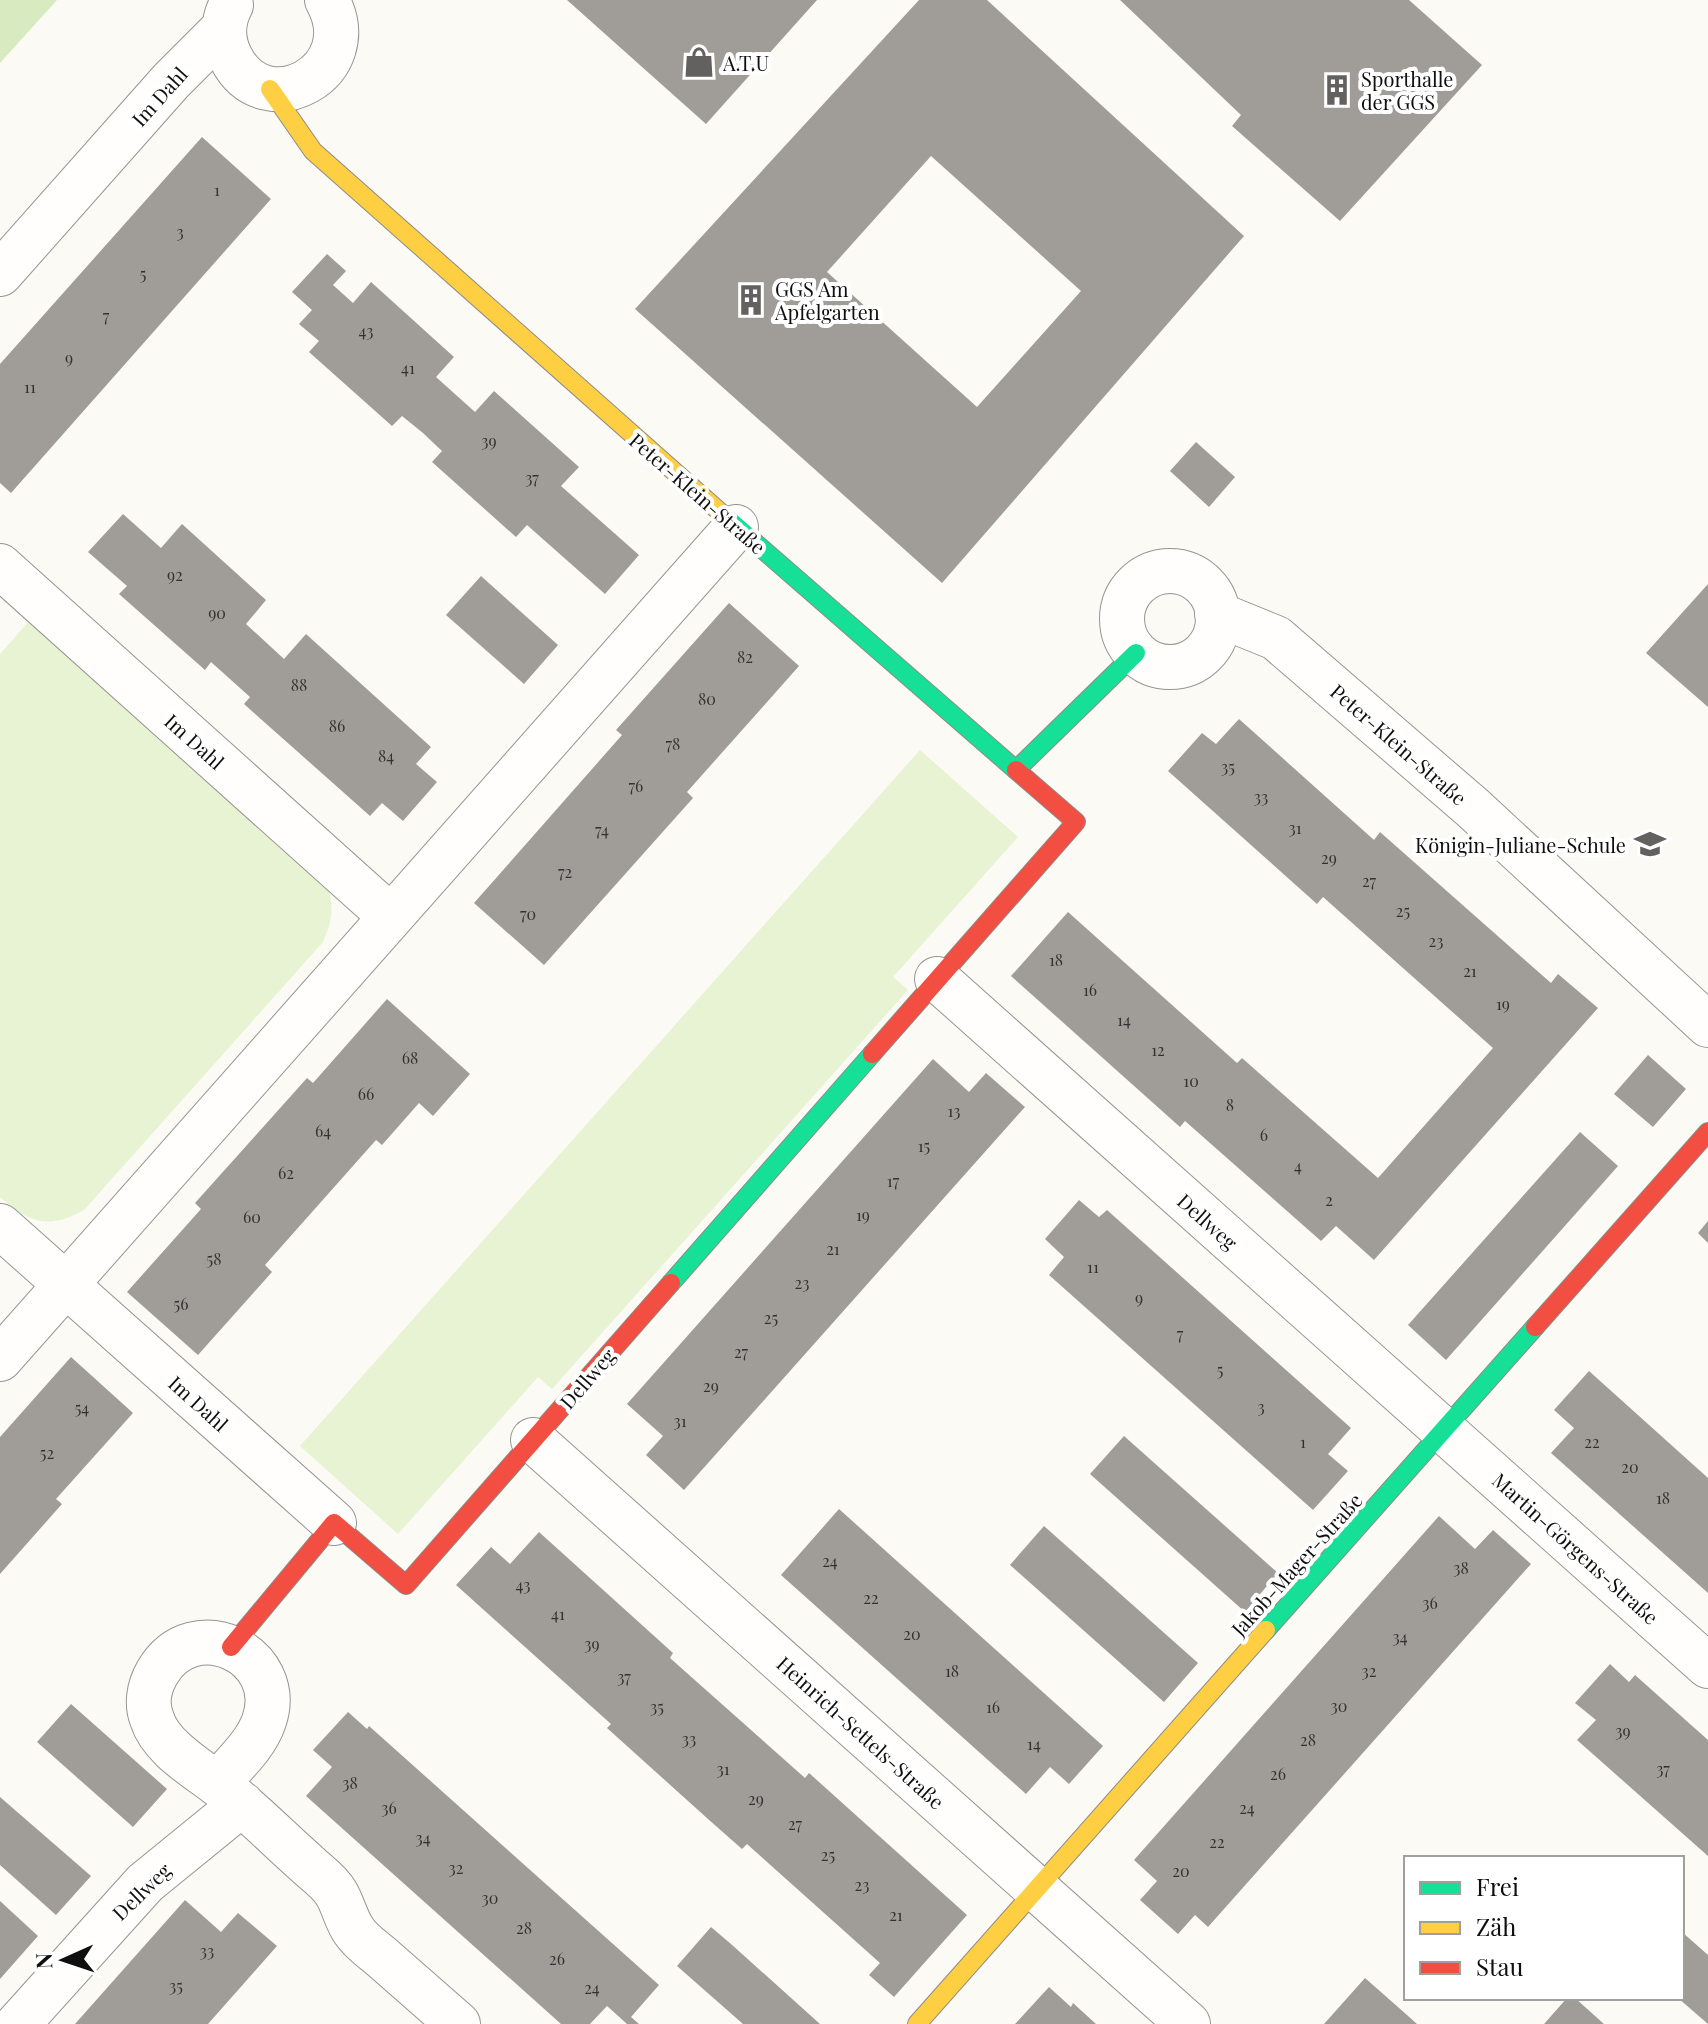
<svg xmlns="http://www.w3.org/2000/svg" width="1708" height="2024" font-family="'Playfair Display',serif">
<rect width="100%" height="100%" fill="#fcfaf4"/>
<path fill="#e7f3d2" d="M 31,619 L 328,886 C 334,908 332,922 323,942 L 84,1210 C 49,1230 29,1223 0,1197 L 0,654 Z
M 920,750 L 1018,837 L 893,977 L 908,990 L 552,1389 L 538,1377 L 398,1534 L 300,1446 Z"/>
<path fill="#d8ebc0" d="M 0,0 L 57,0 L 0,63 Z"/>
<path fill="#a09d99" fill-rule="evenodd" d="M 567,0 L 817,0 L 706,124 Z
M 919,0 L 987,0 L 1244,236 L 942,583 L 635,309 ZM 931,156 L 1081,291 L 977,407 L 827,272 Z
M 1120,0 L 1409,0 L 1482,65 L 1340,221 L 1232,126 L 1241,115 Z
M 202,137 L 271,199 L 11,493 L 0,483 L 0,364 Z
M 327,254 L 346,271 L 333,285 L 353,303 L 371,282 L 454,357 L 436,377 L 475,412 L 494,391 L 579,467 L 561,486 L 639,555 L 605,594 L 527,525 L 516,537 L 432,462 L 442,451 L 423,433 L 402,416 L 392,426 L 309,352 L 319,341 L 299,324 L 312,310 L 292,292 Z
M 1196,442 L 1235,477 L 1209,507 L 1170,471 Z
M 123,514 L 161,548 L 182,524 L 266,600 L 246,624 L 284,659 L 306,634 L 431,747 L 416,764 L 437,782 L 403,821 L 382,803 L 370,816 L 244,704 L 250,697 L 211,662 L 205,670 L 119,594 L 127,586 L 88,552 Z
M 481,576 L 558,645 L 524,684 L 446,615 Z
M 1708,584 L 1708,707 L 1646,653 Z
M 729,603 L 799,666 L 687,792 L 693,798 L 544,965 L 474,903 L 622,735 L 616,730 Z
M 1239,719 L 1374,840 L 1380,832 L 1551,983 L 1558,974 L 1598,1008 L 1374,1260 L 1336,1226 L 1321,1241 L 1185,1121 L 1180,1127 L 1011,976 L 1068,912 L 1237,1063 L 1242,1058 L 1378,1178 L 1493,1048 L 1323,897 L 1317,904 L 1168,771 L 1202,733 L 1216,744 Z
M 387,999 L 470,1074 L 433,1116 L 419,1103 L 382,1145 L 376,1140 L 265,1265 L 272,1272 L 198,1355 L 127,1292 L 201,1209 L 195,1203 L 307,1078 L 313,1083 Z
M 1648,1055 L 1686,1089 L 1653,1127 L 1614,1094 Z
M 933,1059 L 969,1092 L 986,1073 L 1025,1107 L 684,1490 L 646,1455 L 663,1436 L 627,1404 Z
M 1580,1132 L 1618,1166 L 1446,1360 L 1408,1325 Z
M 1079,1200 L 1099,1217 L 1107,1210 L 1351,1428 L 1328,1454 L 1348,1471 L 1313,1510 L 1049,1275 L 1064,1257 L 1045,1239 Z
M 1708,1221 L 1708,1243 L 1698,1233 Z
M 71,1357 L 133,1413 L 56,1499 L 62,1504 L 0,1574 L 0,1437 Z
M 1589,1371 L 1708,1478 L 1708,1593 L 1551,1453 L 1574,1428 L 1554,1410 Z
M 1124,1436 L 1278,1573 L 1245,1612 L 1090,1474 Z
M 839,1509 L 1103,1746 L 1069,1784 L 1050,1767 L 1026,1794 L 781,1575 Z
M 1439,1516 L 1475,1549 L 1493,1530 L 1531,1564 L 1208,1927 L 1195,1915 L 1178,1934 L 1140,1900 L 1157,1881 L 1134,1860 Z
M 1044,1526 L 1198,1663 L 1164,1702 L 1010,1565 Z
M 539,1532 L 673,1653 L 670,1658 L 805,1778 L 809,1773 L 967,1915 L 894,1997 L 869,1975 L 880,1963 L 747,1844 L 742,1849 L 708,1819 L 607,1728 L 611,1724 L 456,1585 L 491,1547 L 510,1564 Z
M 1610,1664 L 1629,1682 L 1635,1675 L 1708,1740 L 1708,1856 L 1577,1740 L 1596,1720 L 1575,1703 Z
M 71,1704 L 167,1789 L 133,1827 L 37,1742 Z
M 348,1712 L 367,1729 L 369,1726 L 659,1985 L 631,2017 L 639,2024 L 627,2024 L 607,2006 L 590,2024 L 561,2024 L 306,1796 L 332,1767 L 313,1750 Z
M 0,1797 L 91,1876 L 56,1915 L 0,1865 Z
M 185,1900 L 221,1932 L 238,1913 L 277,1946 L 208,2024 L 75,2024 Z
M 0,1901 L 38,1936 L 0,1979 Z
M 711,1927 L 731,1944 L 820,2024 L 743,2024 L 677,1966 Z
M 1682,1932 L 1708,1955 L 1708,2024 L 1678,1998 L 1682,1998 Z
M 1365,1978 L 1407,2015 L 1417,2024 L 1324,2024 Z
M 1049,1987 L 1071,2007 L 1073,2003 L 1096,2024 L 1015,2024 Z
M 1567,1998 L 1575,1998 L 1604,2024 L 1544,2024 Z"/>
<g fill="none" stroke-linecap="round" stroke-linejoin="round">
<defs>
<path id="street" d="M 231,5 C 222,22 222,41 231,58 C 265,126 367,72 327,0
M 0,274 L 171,81 L 224,28
M 0,566 L 390,916
M1122 619a48 48 0 1 1 96 0a48 48 0 1 1-96 0Z
M 1217,614 L 1276,638 L 1473,808 L 1708,1025
M 937,979 L 1708,1666
M 0,1226 L 334,1523
M 0,1359 L 736,527
M 533,1440 L 1188,2024
M 217,1784 C 233,1765 256,1745 264,1721 C 287,1654 193,1610 157,1673 C 149,1687 146,1704 152,1719 C 161,1748 197,1768 220,1786 C 250,1810 277,1837 306,1863 C 315,1872 329,1881 336,1893 C 343,1904 346,1920 354,1931 C 361,1942 375,1951 385,1960 C 409,1981 434,2003 458,2024
M 18,2024 L 145,1883 L 242,1804"/>
<path id="fast" d="M 721,513 L 1016,770 L 1136,653
M 671,1283 L 872,1054
M 1266,1630 L 1535,1327"/>
<path id="slow" d="M 270,89 L 313,151 L 721,513
M 917,2024 L 1266,1630"/>
<path id="jam" d="M 872,1054 L 1076,822 L 1016,770
M 1535,1327 L 1708,1132
M 231,1647 L 334,1523 L 406,1585 L 671,1283"/>
</defs>
<use href="#street" stroke="#969592" stroke-width="46"/>
<use href="#fast" stroke="#8c8b89" stroke-width="20"/>
<use href="#slow" stroke="#8c8b89" stroke-width="20"/>
<use href="#jam" stroke="#8c8b89" stroke-width="20"/>
<use href="#street" stroke="#fffefd" stroke-width="44"/>
<use href="#fast" stroke="#16e098" stroke-width="18"/>
<use href="#slow" stroke="#ffcf43" stroke-width="18"/>
<use href="#jam" stroke="#f24e42" stroke-width="18"/>
</g>
<defs>
<symbol id="shop-bare" viewBox="-9 -9 18 18"><path d="M-5-2.5h2.3a2.7 3.5 0 0 1 5.4 0H5L5.5 6h-11ZM-1.5-2.5h3a1.5 2.3 0 0 0-3 0Z" fill="#62615f" stroke="#fff" stroke-width="2.5" paint-order="stroke"/></symbol>
<symbol id="building-bare" viewBox="-9 -9 18 18"><path d="M-4-6H4V6H1V3H-1V6H-4ZM-2.5-4.3h1.7v1.8h-1.7ZM.8-4.3h1.7v1.8H.8ZM-2.5-1h1.7V.8h-1.7ZM.8-1h1.7V.8H.8Z" fill="#62615f" stroke="#fff" stroke-width="2.5" paint-order="stroke"/></symbol>
<symbol id="school-bare" viewBox="-9 -9 18 18"><path d="M0-5L7-2L0 1L-7-2ZM-4 1L0 2.5L4 1V4Q0 6-4 4Z" fill="#62615f" stroke="#fff" stroke-width="2.5" paint-order="stroke"/></symbol>
</defs>
<g fill-rule="evenodd">
<use href="#shop-bare" x="677" y="40" width="44" height="44"/>
<use href="#building-bare" x="1315" y="68" width="44" height="44"/>
<use href="#building-bare" x="729" y="278" width="44" height="44"/>
<use href="#school-bare" x="1628" y="822" width="44" height="44"/>
</g>
<g text-anchor="middle" dominant-baseline="central" stroke-width="8" stroke-linejoin="round" paint-order="stroke">
<g font-size="16" fill="#333232">
<text x="217" y="189">1</text>
<text x="180" y="231">3</text>
<text x="143" y="273">5</text>
<text x="106" y="315">7</text>
<text x="366" y="330">43</text>
<text x="69" y="357">9</text>
<text x="408" y="367">41</text>
<text x="30" y="386">11</text>
<text x="489" y="440">39</text>
<text x="532" y="477">37</text>
<text x="175" y="574">92</text>
<text x="217" y="612">90</text>
<text x="745" y="656">82</text>
<text x="299" y="684">88</text>
<text x="707" y="698">80</text>
<text x="337" y="725">86</text>
<text x="673" y="743">78</text>
<text x="386" y="755">84</text>
<text x="1228" y="766">35</text>
<text x="636" y="785">76</text>
<text x="1261" y="796">33</text>
<text x="1295" y="827">31</text>
<text x="602" y="829">74</text>
<text x="1329" y="857">29</text>
<text x="565" y="871">72</text>
<text x="1369" y="880">27</text>
<text x="1403" y="910">25</text>
<text x="528" y="913">70</text>
<text x="1436" y="940">23</text>
<text x="1056" y="959">18</text>
<text x="1470" y="970">21</text>
<text x="1090" y="989">16</text>
<text x="1503" y="1003">19</text>
<text x="1124" y="1019">14</text>
<text x="1158" y="1049">12</text>
<text x="410" y="1057">68</text>
<text x="1191" y="1080">10</text>
<text x="366" y="1093">66</text>
<text x="1230" y="1104">8</text>
<text x="954" y="1110">13</text>
<text x="323" y="1130">64</text>
<text x="1264" y="1134">6</text>
<text x="924" y="1145">15</text>
<text x="1298" y="1165">4</text>
<text x="286" y="1172">62</text>
<text x="893" y="1180">17</text>
<text x="1329" y="1199">2</text>
<text x="863" y="1214">19</text>
<text x="252" y="1216">60</text>
<text x="833" y="1248">21</text>
<text x="214" y="1258">58</text>
<text x="1093" y="1266">11</text>
<text x="802" y="1282">23</text>
<text x="1139" y="1297">9</text>
<text x="181" y="1303">56</text>
<text x="771" y="1317">25</text>
<text x="1180" y="1333">7</text>
<text x="741" y="1351">27</text>
<text x="1220" y="1369">5</text>
<text x="711" y="1385">29</text>
<text x="1261" y="1406">3</text>
<text x="82" y="1407">54</text>
<text x="680" y="1420">31</text>
<text x="1303" y="1441">1</text>
<text x="1592" y="1441">22</text>
<text x="47" y="1452">52</text>
<text x="1630" y="1466">20</text>
<text x="1663" y="1497">18</text>
<text x="830" y="1560">24</text>
<text x="1461" y="1567">38</text>
<text x="523" y="1584">43</text>
<text x="871" y="1597">22</text>
<text x="1430" y="1602">36</text>
<text x="558" y="1613">41</text>
<text x="912" y="1633">20</text>
<text x="1400" y="1636">34</text>
<text x="592" y="1643">39</text>
<text x="952" y="1670">18</text>
<text x="1369" y="1670">32</text>
<text x="624" y="1676">37</text>
<text x="1339" y="1705">30</text>
<text x="657" y="1706">35</text>
<text x="993" y="1706">16</text>
<text x="1623" y="1730">39</text>
<text x="689" y="1738">33</text>
<text x="1308" y="1739">28</text>
<text x="1034" y="1743">14</text>
<text x="723" y="1768">31</text>
<text x="1663" y="1768">37</text>
<text x="1278" y="1773">26</text>
<text x="350" y="1782">38</text>
<text x="756" y="1798">29</text>
<text x="389" y="1807">36</text>
<text x="1247" y="1807">24</text>
<text x="795" y="1823">27</text>
<text x="423" y="1837">34</text>
<text x="1217" y="1841">22</text>
<text x="828" y="1854">25</text>
<text x="456" y="1867">32</text>
<text x="1181" y="1870">20</text>
<text x="862" y="1884">23</text>
<text x="490" y="1897">30</text>
<text x="896" y="1914">21</text>
<text x="524" y="1927">28</text>
<text x="207" y="1950">33</text>
<text x="557" y="1958">26</text>
<text x="176" y="1985">35</text>
<text x="592" y="1987">24</text>
</g>
<g font-size="20" fill="#0f0f0f" stroke="#fff" text-anchor="start">
<text x="723" y="62">A.T.U</text>
<text x="1361" y="78">Sporthalle<tspan x="1361" dy="23">der GGS</tspan></text>
<text x="775" y="288">GGS Am<tspan x="775" dy="23">Apfelgarten</tspan></text>
<text x="1626" y="844" text-anchor="end">Königin-Juliane-Schule</text>
</g>
<g font-size="20" fill="#0f0f0f" stroke="#fff">
<text transform="translate(159 96) rotate(-48)">Im Dahl</text>
<text transform="translate(698 493) rotate(41)">Peter-Klein-Straße</text>
<text transform="translate(195 741) rotate(42)">Im Dahl</text>
<text transform="translate(1399 744) rotate(41)">Peter-Klein-Straße</text>
<text transform="translate(1208 1221) rotate(42)">Dellweg</text>
<text transform="translate(587 1378) rotate(-49)">Dellweg</text>
<text transform="translate(199 1403) rotate(42)">Im Dahl</text>
<text transform="translate(1576 1548) rotate(42)">Martin-Görgens-Straße</text>
<text transform="translate(1296 1564) rotate(-48)">Jakob-Mager-Straße</text>
<text transform="translate(861 1732) rotate(42)">Heinrich-Settels-Straße</text>
<text transform="translate(141 1891) rotate(-44)">Dellweg</text>
</g>
</g>
<rect x="1404" y="1856" width="280" height="144" fill="#ffffff" stroke="#9f9f9f" stroke-width="2"/>
<rect x="1420" y="1882" width="40" height="12" fill="#16e098" stroke="#9f9f9f" stroke-width="2"/>
<text x="1476" y="1896" font-size="24" fill="#0f0f0f">Frei</text>
<rect x="1420" y="1922" width="40" height="12" fill="#ffcf43" stroke="#9f9f9f" stroke-width="2"/>
<text x="1476" y="1936" font-size="24" fill="#0f0f0f">Zäh</text>
<rect x="1420" y="1962" width="40" height="12" fill="#f24e42" stroke="#9f9f9f" stroke-width="2"/>
<text x="1476" y="1976" font-size="24" fill="#0f0f0f">Stau</text>
<g transform="translate(64 1960) rotate(267)" stroke="#ffffff" stroke-width="6" paint-order="stroke">
<path d="M0-6L14 30L0 20L-14 30Z" fill="#0f0f0f"/>
<text y="-12" font-size="22" font-weight="bold" text-anchor="middle" fill="#0f0f0f">N</text>
</g>
</svg>
